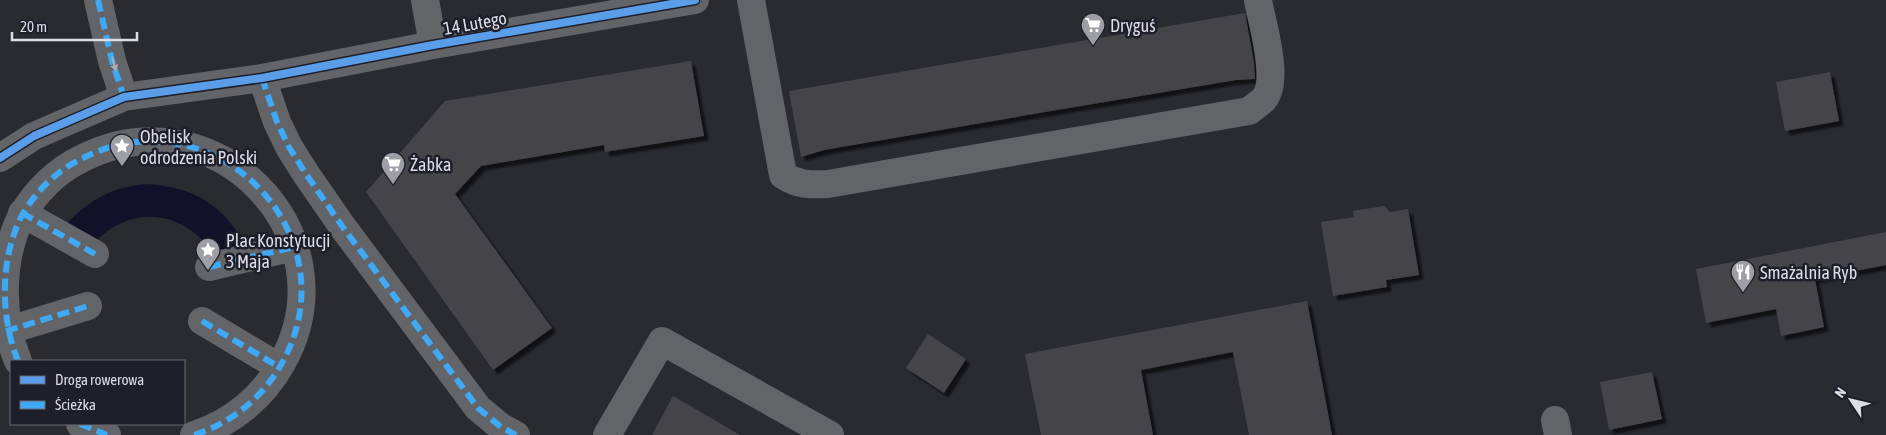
<svg xmlns="http://www.w3.org/2000/svg" width="1886" height="435" font-family="'Asap Condensed',sans-serif">
<defs>
<filter id="shadow"><feDropShadow dx="4.5" dy="4.5" stdDeviation="1" flood-color="#0009"/></filter>
</defs>
<rect width="100%" height="100%" fill="#2a2b31"/>
<path fill="#11122a" d="M 147,184 C 193,187 223,204 245,245 L 214,256 C 187,210 132,203 95,242 L 67,223 C 91,199 112,187 147,184 Z"/>
<path fill="#44454a" filter="url(#shadow)" d="M 1245,13 L 1254,62 L 1255,79 L 1236,80 L 1051,111 L 824,150 L 801,157 L 789,91 Z
M 691,61 L 704,136 L 605,152 L 604,145 L 481,166 L 455,194 L 552,328 L 493,370 L 366,192 L 445,101 Z
M 1830,72 L 1839,121 L 1785,131 L 1776,82 Z
M 1384,206 L 1390,212 L 1408,209 L 1419,275 L 1386,280 L 1387,287 L 1333,296 L 1321,222 L 1354,217 L 1353,211 Z
M 1886,232 L 1886,265 L 1815,279 L 1824,327 L 1781,336 L 1776,309 L 1706,323 L 1696,269 Z
M 1307,301 L 1332,435 L 1249,435 L 1233,352 L 1141,370 L 1153,435 L 1041,435 L 1025,354 Z
M 928,334 L 966,359 L 944,393 L 906,368 Z
M 1652,372 L 1662,419 L 1609,430 L 1600,382 Z
M 673,396 L 740,435 L 652,435 Z"/>
<g fill="none" stroke-linecap="round" stroke-linejoin="round">
<path stroke="#636467" stroke-width="28" d="M 98,0 L 112,61 L 124,97
M 425,0 L 433,45
M 751,0 L 783,175 C 798,185 810,185 828,184 L 1249,111 C 1254,107 1260,103 1264,99 C 1280,80 1262,23 1258,0
M 262,78 L 277,122 L 289,147 L 306,174 L 342,226 L 478,408 L 501,427 L 516,435
M 0,158 L 34,136 L 124,97 L 262,78 L 433,45 L 695,0
M 22,213 L 95,254
M 209,267 L 294,247
M 202,321 L 279,367
M 6,331 L 88,306
M 18,361 C 0,317 0,260 21,217 C 35,192 57,170 83,158 C 213,92 354,234 282,363 C 263,397 232,423 194,435
M 1555,420 L 1558,435
M 80,424 L 107,435
M 607,435 L 662,341 L 830,435"/>
<path stroke="#3fa9f5" stroke-width="6" stroke-dasharray="12 6" stroke-linecap="butt" d="M 98,0 L 112,61 L 124,97
M 262,78 L 277,122 L 289,147 L 306,174 L 342,226 L 478,408 L 501,427 L 516,435
M 22,213 L 95,254
M 209,267 L 294,247
M 202,321 L 279,367
M 6,331 L 88,306
M 18,361 C 0,317 0,260 21,217 C 35,192 57,170 83,158 C 213,92 354,234 282,363 C 263,397 232,423 194,435
M 80,424 L 107,435"/>
<defs>
<path id="cycleway" d="M 0,158 L 34,136 L 124,97 L 262,78 L 433,45 L 695,0"/>
</defs>
<use href="#cycleway" stroke="#1e1f2a" stroke-width="11"/>
<use href="#cycleway" stroke="#5a9eea" stroke-width="8"/>
</g>
<defs><path id="oneway-solid" d="M-6-.8H1V-3.2L6.5 0L1 3.2V.8H-6Z" transform="scale(1.25)"/></defs>
<use fill="#acadb3" href="#oneway-solid" transform="translate(114 64) rotate(74)"/>
<defs>
<symbol id="supermarket-pin" viewBox="-11 -11 22 30"><path d="M0 17L-7.5 6A9.5 9.5 0 1 1 7.5 6Z" fill="#9e9fa6" stroke="#1e1f2a"/><path d="M-6-5.5h2.5l.6 2H6L4.5 2H-2.5L-4.4-4H-6ZM-1.5 3.2a1.3 1.3 0 1 0 .1 0ZM3 3.2a1.3 1.3 0 1 0 .1 0Z" fill="#fff"/></symbol>
<symbol id="sight-pin" viewBox="-11 -11 22 30"><path d="M0 17L-7.5 6A9.5 9.5 0 1 1 7.5 6Z" fill="#9e9fa6" stroke="#1e1f2a"/><path d="M0-6L1.8-2.2L6-1.7L2.9 1.2L3.7 5.4L0 3.3L-3.7 5.4L-2.9 1.2L-6-1.7L-1.8-2.2Z" fill="#fff"/></symbol>
<symbol id="restaurant-pin" viewBox="-11 -11 22 30"><path d="M0 17L-7.5 6A9.5 9.5 0 1 1 7.5 6Z" fill="#9e9fa6" stroke="#1e1f2a"/><path d="M-5-6h1v4h1v-4h1v4h1v-4h1v5L-1.5 .5V6h-2V.5L-5-1ZM5-6V6H3V1.5H1.5Q1.5-4 5-6Z" fill="#fff"/></symbol>
</defs>
<g fill-rule="evenodd">
<use href="#supermarket-pin" x="1079" y="11" width="28" height="38"/>
<use href="#sight-pin" x="108" y="132" width="28" height="38"/>
<use href="#supermarket-pin" x="379" y="150" width="28" height="38"/>
<use href="#sight-pin" x="194" y="236" width="28" height="38"/>
<use href="#restaurant-pin" x="1729" y="258" width="28" height="38"/>
</g>
<g text-anchor="middle" dominant-baseline="central" stroke-width="5" stroke-linejoin="round" paint-order="stroke">
<g font-size="18" fill="#dcdde5" stroke="#1e1f2a">
<text transform="translate(475 23) rotate(-10)">14 Lutego</text>
</g>
<g font-size="18" fill="#dcdde5" stroke="#1e1f2a" text-anchor="start">
<text x="1110" y="25">Dryguś</text>
<text x="140" y="136">Obelisk<tspan x="140" dy="21">odrodzenia Polski</tspan></text>
<text x="410" y="164">Żabka</text>
<text x="226" y="240">Plac Konstytucji<tspan x="226" dy="21">3 Maja</tspan></text>
<text x="1760" y="272">Smażalnia Ryb</text>
</g>
</g>
<rect x="10" y="360" width="175" height="65" fill="#1e1f2a" stroke="#6a6b75"/>
<rect x="20" y="376" width="25" height="8" fill="#5a9eea" stroke="#6a6b75"/>
<text x="55" y="385" font-size="15" fill="#dcdde5">Droga rowerowa</text>
<rect x="20" y="401" width="25" height="8" fill="#3fa9f5" stroke="#6a6b75"/>
<text x="55" y="410" font-size="15" fill="#dcdde5">Ścieżka</text>
<g transform="translate(1851 400) rotate(305)" stroke="#1e1f2a" stroke-width="4" paint-order="stroke">
<path d="M0-4L9 19L0 12L-9 19Z" fill="#dcdde5"/>
<text y="-8" font-size="14" font-weight="bold" text-anchor="middle" fill="#dcdde5">N</text>
</g>
<path d="M12 32v8h125v-8" fill="none" stroke="#dcdde5" stroke-width="2.5"/>
<text x="20" y="32" font-size="15" fill="#dcdde5" stroke="#1e1f2a" stroke-width="4" paint-order="stroke">20 m</text>
</svg>
